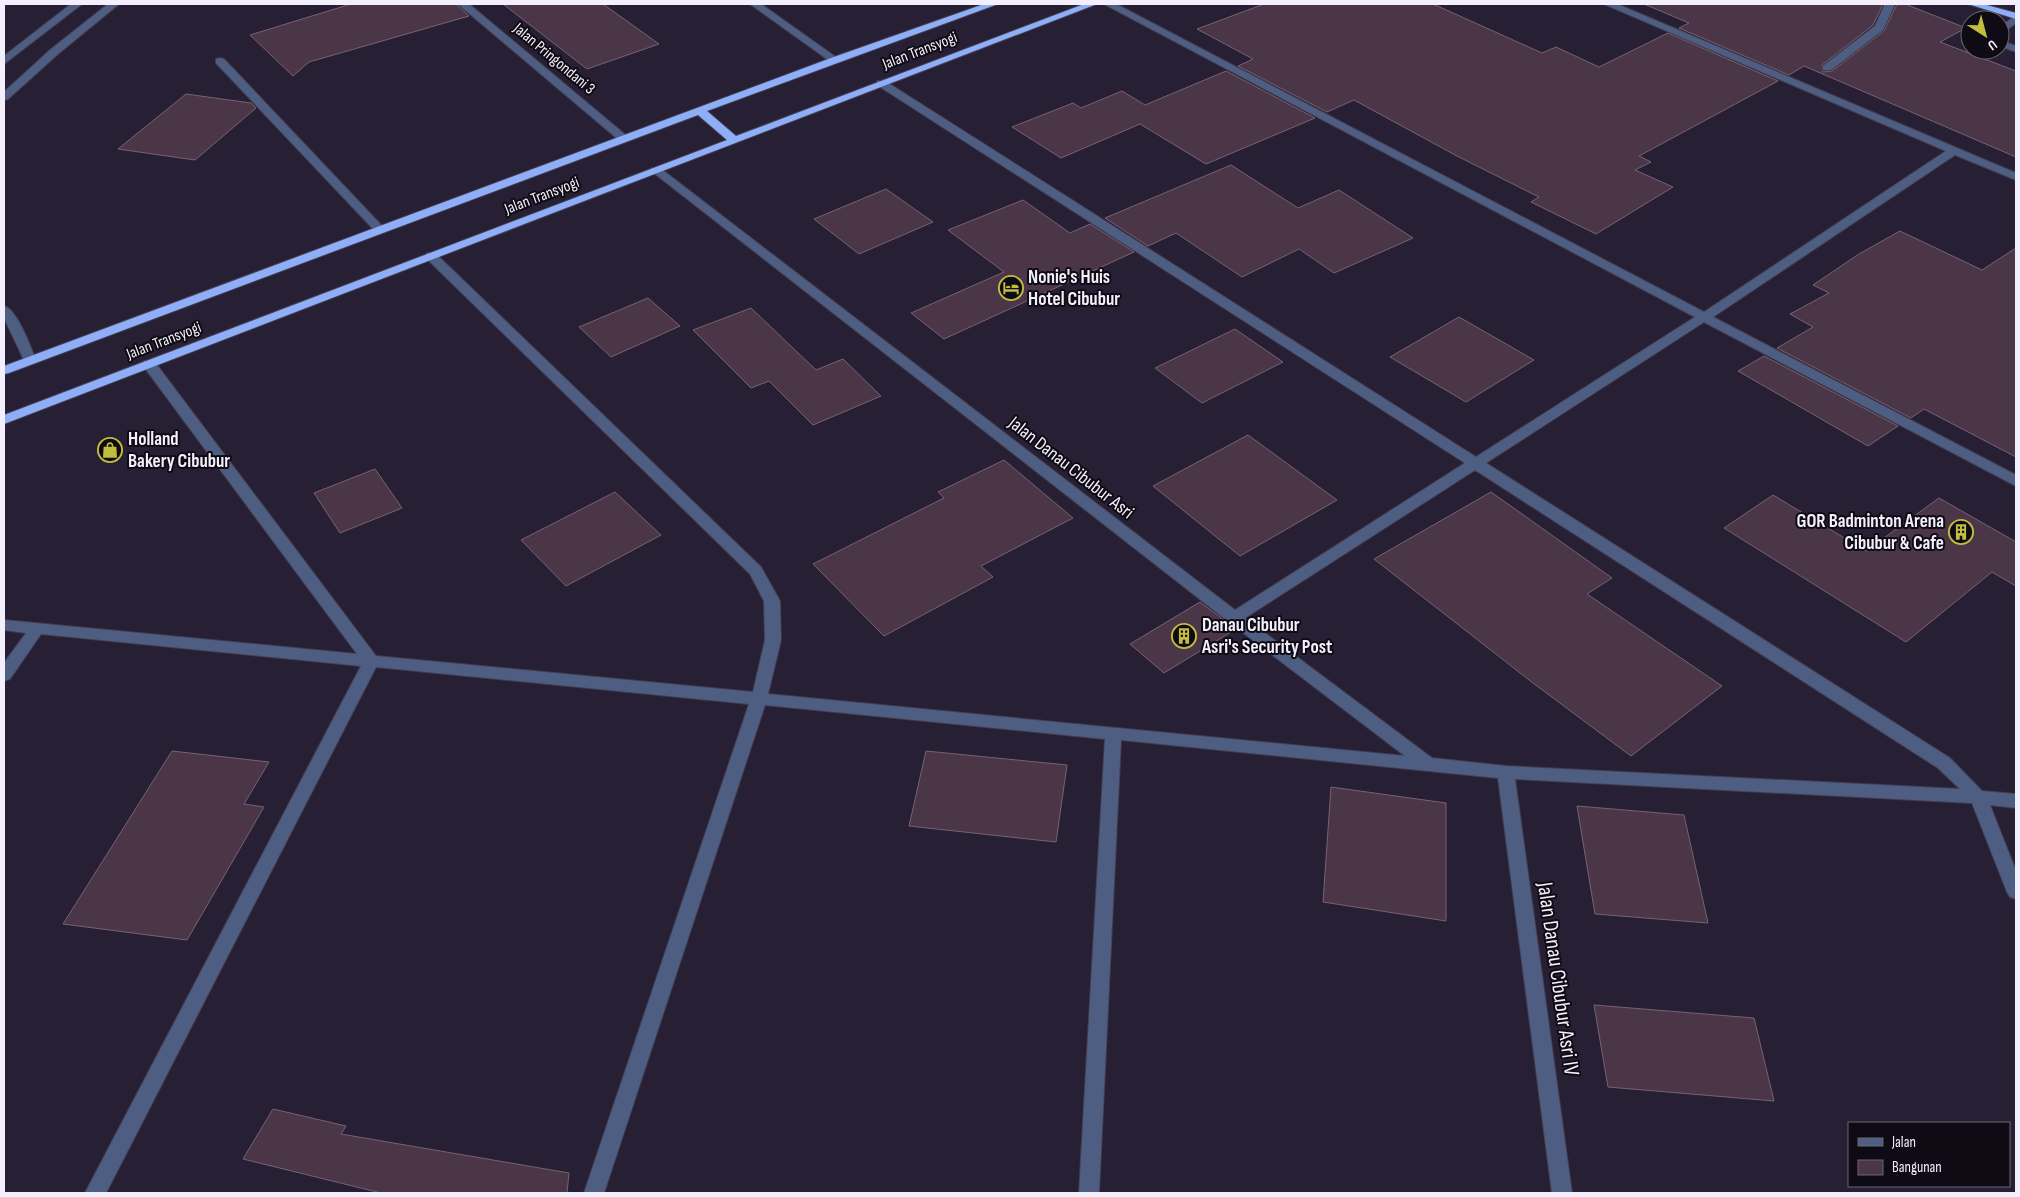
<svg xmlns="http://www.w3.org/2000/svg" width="2020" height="1197" font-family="'Sofia Sans Condensed',sans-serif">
<rect width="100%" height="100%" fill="#272034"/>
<path fill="#4a3646" stroke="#786274" d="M 351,4 L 456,4 L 469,16 L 309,62 L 293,76 L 250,35 Z
M 503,4 L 603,4 L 659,44 L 587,69 Z
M 1264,4 L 1433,4 L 1542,53 L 1556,47 L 1599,67 L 1668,33 L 1778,81 L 1639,156 L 1651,162 L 1635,170 L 1673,187 L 1596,234 L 1531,202 L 1539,197 L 1457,156 L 1354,100 L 1327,112 L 1238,66 L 1253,59 L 1197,29 Z
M 1644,4 L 1883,4 L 1873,25 L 1822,65 L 1823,72 L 1832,71 L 1884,31 L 1897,4 L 1905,4 L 1966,28 L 1940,42 L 2016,71 L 2016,157 L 1804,66 L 1789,75 L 1679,28 L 1689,23 Z
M 1226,71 L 1315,118 L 1206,164 L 1140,124 L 1061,158 L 1012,127 L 1073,103 L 1081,108 L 1122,91 L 1145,105 Z
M 186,94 L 251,103 L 256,108 L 195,160 L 118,149 Z
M 1231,165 L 1298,208 L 1339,190 L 1413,238 L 1334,273 L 1299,249 L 1242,277 L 1176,233 L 1148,246 L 1105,218 Z
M 886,189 L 933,222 L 859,254 L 814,219 Z
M 1023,200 L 1070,233 L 1090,224 L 1134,252 L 944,339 L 911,313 L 1004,272 L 948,230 Z
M 1900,231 L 1982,270 L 2016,248 L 2016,457 L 1924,409 L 1911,418 L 1777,348 L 1813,327 L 1790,314 L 1829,293 L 1813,285 L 1859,254 Z
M 648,298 L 680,326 L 611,357 L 579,327 Z
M 751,308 L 816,370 L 843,359 L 881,396 L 813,425 L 769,381 L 751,388 L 693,330 Z
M 1459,317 L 1534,360 L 1466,402 L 1390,357 Z
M 1235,329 L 1283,362 L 1202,403 L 1155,368 Z
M 1764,356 L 1898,426 L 1868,446 L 1738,371 Z
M 1248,435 L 1337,500 L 1240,556 L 1153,486 Z
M 1004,460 L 1073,518 L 981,566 L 993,577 L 884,636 L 813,564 L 944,498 L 938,492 Z
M 375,469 L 402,508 L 340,533 L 314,493 Z
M 615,492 L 661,535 L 566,586 L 521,540 Z
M 1491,492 L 1612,578 L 1587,594 L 1722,686 L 1631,756 L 1533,683 L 1374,559 Z
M 1773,495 L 1866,551 L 1939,498 L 2016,542 L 2016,586 L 1992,572 L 1906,642 L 1724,528 Z
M 1200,602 L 1236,629 L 1164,673 L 1130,644 Z
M 172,751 L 269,762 L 244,804 L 264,807 L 187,940 L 63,924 Z
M 926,751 L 1067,765 L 1056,842 L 909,826 Z
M 1331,787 L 1446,803 L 1446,921 L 1323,902 Z
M 1577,806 L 1684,815 L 1708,923 L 1595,914 Z
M 1594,1005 L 1754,1018 L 1774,1101 L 1608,1087 Z
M 273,1109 L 346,1126 L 341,1134 L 569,1173 L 567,1193 L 381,1193 L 243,1159 Z"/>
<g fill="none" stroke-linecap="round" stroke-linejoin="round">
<defs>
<path id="lane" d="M 750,4 L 761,4 L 840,60 L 831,62 Z
M 1885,4 L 1895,4 L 1883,30 L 1831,70 L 1823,70 L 1823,66 L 1875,26 Z
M 2016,15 L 2016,23 L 2000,35 L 2000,27 Z
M 2000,40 L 2016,46 L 2016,52 L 2000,46 Z"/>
<path id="street" d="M 71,4 L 82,4 L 4,64 L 4,56 Z
M 108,4 L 119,4 L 58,54 L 8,99 L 4,100 L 4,92 L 50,50 Z
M 458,4 L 469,4 L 628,137 L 628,141 L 620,141 Z
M 1104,4 L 1116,4 L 1704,312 L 1946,151 L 1604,4 L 1617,4 L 2016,173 L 2016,180 L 1955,155 L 1713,317 L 2016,475 L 2016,486 L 1704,322 L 1486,463 L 1950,758 L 1982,791 L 2016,794 L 2016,808 L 1990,805 L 2016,871 L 2016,899 L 2010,897 L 2007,892 L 1972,803 L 1515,779 L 1572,1193 L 1552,1193 L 1498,778 L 1121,740 L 1099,1193 L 1079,1193 L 1105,739 L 765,705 L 604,1193 L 584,1193 L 749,704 L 376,667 L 106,1193 L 85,1193 L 361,666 L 41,634 L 10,679 L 4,681 L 4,663 L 26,633 L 4,630 L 4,620 L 357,654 L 144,367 L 143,364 L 144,361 L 154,361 L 376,656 L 753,692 L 765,640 L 764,601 L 750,574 L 427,259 L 427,253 L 435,253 L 761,567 L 780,601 L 781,640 L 768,694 L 1405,756 L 1229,622 L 650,170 L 652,168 L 660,168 L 1235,610 L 1465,463 L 877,85 L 877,81 L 885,81 L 1476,457 L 1695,317 ZM 1475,470 L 1938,768 L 1960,789 L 1506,766 L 1432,758 L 1245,618 Z
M 220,58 L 224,59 L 384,228 L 384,232 L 376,232 L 216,63 L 216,59 Z
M 4,306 C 17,309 31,348 36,360 L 35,363 L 30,364 L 24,360 L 4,318 Z"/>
<path id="highway" d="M 984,4 L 998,4 L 707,111 L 736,136 L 1084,4 L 1097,4 L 4,424 L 4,415 L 727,140 L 698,115 L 9,373 L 4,374 L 4,366 L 831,58 Z
M 1968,4 L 1983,4 L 2016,13 L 2016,19 Z"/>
</defs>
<use href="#lane" stroke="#443d50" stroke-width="2"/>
<use href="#street" stroke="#443d50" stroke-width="2"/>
<use href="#highway" stroke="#443d50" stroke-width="2"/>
<use href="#lane" fill="#4e5e83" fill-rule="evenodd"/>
<use href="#street" fill="#4e5e83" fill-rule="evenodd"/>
<use href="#highway" fill="#8faef8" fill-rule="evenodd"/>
</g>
<defs>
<symbol id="hotel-ring" viewBox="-11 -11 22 22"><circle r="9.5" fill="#0e0b14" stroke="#c2bd3f" stroke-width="1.5"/><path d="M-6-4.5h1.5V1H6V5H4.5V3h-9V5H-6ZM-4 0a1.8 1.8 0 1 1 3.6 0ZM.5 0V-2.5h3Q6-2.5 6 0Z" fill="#c2bd3f"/></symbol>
<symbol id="shop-ring" viewBox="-11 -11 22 22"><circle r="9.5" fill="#0e0b14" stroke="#c2bd3f" stroke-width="1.5"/><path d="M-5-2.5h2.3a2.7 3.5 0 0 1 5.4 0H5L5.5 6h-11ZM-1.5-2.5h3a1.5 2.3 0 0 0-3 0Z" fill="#c2bd3f"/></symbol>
<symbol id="building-ring" viewBox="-11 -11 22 22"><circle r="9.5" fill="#0e0b14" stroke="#c2bd3f" stroke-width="1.5"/><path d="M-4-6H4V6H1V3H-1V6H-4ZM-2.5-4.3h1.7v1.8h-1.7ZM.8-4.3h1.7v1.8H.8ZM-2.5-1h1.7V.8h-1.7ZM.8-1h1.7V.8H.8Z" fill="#c2bd3f"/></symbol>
</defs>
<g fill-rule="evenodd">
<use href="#hotel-ring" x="997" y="274" width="28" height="28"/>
<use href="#shop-ring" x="96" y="436" width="28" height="28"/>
<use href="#building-ring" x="1947" y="518" width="28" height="28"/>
<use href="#building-ring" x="1170" y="622" width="28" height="28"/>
</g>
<g text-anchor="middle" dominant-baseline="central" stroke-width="4" stroke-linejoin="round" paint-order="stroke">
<g font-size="16" fill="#f3effc" stroke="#0e0b14">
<text transform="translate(920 51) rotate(-21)">Jalan Transyogi</text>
<text transform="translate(554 59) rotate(40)">Jalan Pringondani 3</text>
<text transform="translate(542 196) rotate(-21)">Jalan Transyogi</text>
<text transform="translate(164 341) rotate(-21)">Jalan Transyogi</text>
</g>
<g font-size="19" font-weight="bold" fill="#f3effc" stroke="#0e0b14" text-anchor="start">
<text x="1028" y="277">Nonie's Huis<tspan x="1028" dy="22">Hotel Cibubur</tspan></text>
<text x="128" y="439">Holland<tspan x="128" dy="22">Bakery Cibubur</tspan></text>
<text x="1944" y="521" text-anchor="end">GOR Badminton Arena<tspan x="1944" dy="22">Cibubur &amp; Cafe</tspan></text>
<text x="1202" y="625">Danau Cibubur<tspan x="1202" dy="22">Asri's Security Post</tspan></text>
</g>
<g font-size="19" fill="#f3effc" stroke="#0e0b14">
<text transform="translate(1071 468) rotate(38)">Jalan Danau Cibubur Asri</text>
</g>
<g font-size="22" fill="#f3effc" stroke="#0e0b14">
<text transform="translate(1558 979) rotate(82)">Jalan Danau Cibubur Asri IV</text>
</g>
</g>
<rect width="2020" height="1197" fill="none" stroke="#f3effc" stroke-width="10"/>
<rect x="1848" y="1122" width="162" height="65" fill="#0e0b14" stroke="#6a6671"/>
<rect x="1858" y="1138" width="25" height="8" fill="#4e5e83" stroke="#6a6671"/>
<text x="1892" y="1147" font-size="15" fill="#f3effc">Jalan</text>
<rect x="1858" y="1160" width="25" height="15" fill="#4a3646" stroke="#6a6671"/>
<text x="1892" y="1172" font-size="15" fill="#f3effc">Bangunan</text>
<g transform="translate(1985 35) rotate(144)"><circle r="24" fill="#0e0b14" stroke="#6a6671"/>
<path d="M0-4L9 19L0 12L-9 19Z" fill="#c2bd3f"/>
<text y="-8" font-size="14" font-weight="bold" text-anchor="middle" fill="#f3effc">U</text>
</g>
</svg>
